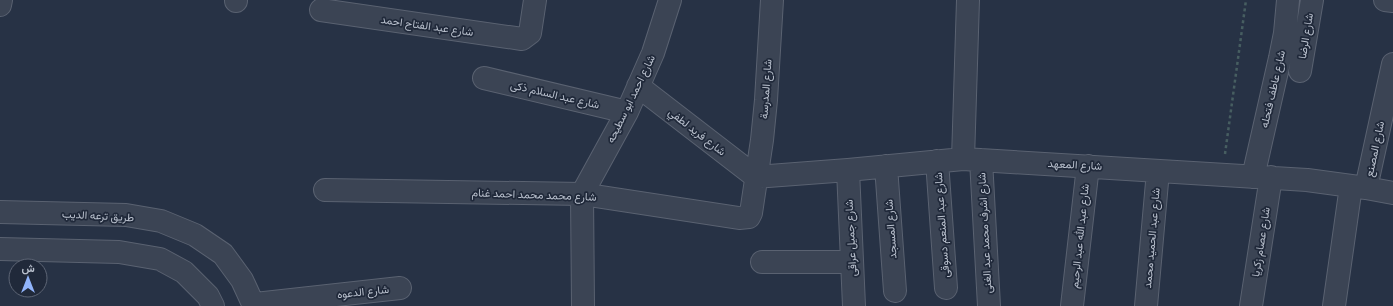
<svg xmlns="http://www.w3.org/2000/svg" width="1393" height="306" font-family="Roboto,Vazirmatn,sans-serif">
<rect width="100%" height="100%" fill="#273245"/>
<g fill="none" stroke-linecap="round" stroke-linejoin="round">
<defs>
<path id="minor" d="M 1385,0 L 1393,1
M 236,1 L 236,0
M 0,5 L 1,0
M 321,10 L 522,39 L 530,33 L 535,0
M 1300,71 L 1312,0
M 484,78 L 627,112
M 638,86 L 756,177
M 963,159 L 968,0
M 981,160 L 989,306
M 937,161 L 946,288
M 886,166 L 895,291
M 848,170 L 854,306
M 756,177 L 848,170 L 963,159 L 1307,180 L 1366,188 L 1393,193
M 1253,177 L 1280,58 L 1285,33 L 1288,0
M 1366,188 L 1393,64
M 325,190 L 582,194 L 739,218 L 749,217 L 751,213 L 762,140 L 766,100 L 772,0
M 0,212 L 126,215 L 161,221 L 195,235 L 223,254 L 242,280 L 254,306
M 0,249 L 119,252 L 160,259 L 184,272 L 208,296 L 213,306
M 762,262 L 852,262
M 254,304 L 400,288
M 583,306 L 582,194 L 627,112 L 653,53 L 670,0
M 1072,306 L 1088,166
M 1146,306 L 1158,171
M 1251,306 L 1271,177
M 1334,306 L 1351,186"/>
</defs>
<use href="#minor" stroke="#5a6271" stroke-width="24"/>
<path stroke="#475e61" stroke-width="2.5" stroke-dasharray="3 3" stroke-linecap="butt" d="M 1225,154 L 1246,0"/>
<use href="#minor" stroke="#3b4454" stroke-width="22"/>
</g>
<g text-anchor="middle" dominant-baseline="central" stroke-width="3.5" stroke-linejoin="round" paint-order="stroke">
<g font-size="11" fill="#b9c0cd" stroke="#20293a">
<text transform="translate(427 26) rotate(8)">شارع عبد الفتاح احمد</text>
<text transform="translate(1306 36) rotate(-81)">شارع الرضا</text>
<text transform="translate(766 89) rotate(-86)">شارع المدرسة</text>
<text transform="translate(1273 89) rotate(-77)">شارع عاطف فتحله</text>
<text transform="translate(555 95) rotate(13)">شارع عبد السلام ذكى</text>
<text transform="translate(631 99) rotate(-64)">شارع احمد ابو سطيحه</text>
<text transform="translate(697 132) rotate(38)">شارع فريد لطفي</text>
<text transform="translate(1375 149) rotate(-78)">شارع المصنع</text>
<text transform="translate(1075 165) rotate(3)">شارع المعهد</text>
<text transform="translate(534 195) rotate(2)">شارع محمد محمد احمد غنام</text>
<text transform="translate(98 216) rotate(3)">طريق ترعه الديب</text>
<text transform="translate(942 225) rotate(-94)">شارع عبد المنعم دسوقى</text>
<text transform="translate(891 229) rotate(-94)">شارع المسجد</text>
<text transform="translate(985 233) rotate(-93)">شارع اشرف محمد عبد الغنى</text>
<text transform="translate(1080 236) rotate(-84)">شارع عبد الله عبد الرحيم</text>
<text transform="translate(851 238) rotate(-93)">شارع جميل عراقى</text>
<text transform="translate(1152 238) rotate(-85)">شارع عبد الحميد محمد</text>
<text transform="translate(1261 242) rotate(-81)">شارع عصام زكريا</text>
<text transform="translate(363 292) rotate(-6)">شارع الدعوه</text>
</g>
</g>
<g transform="translate(28 278)"><circle r="19" fill="#20293a" stroke="#5d6575"/>
<path d="M0-3L7 15L0 10L-7 15Z" fill="#91b4fb"/>
<text y="-6" font-size="11" font-weight="bold" text-anchor="middle" fill="#b9c0cd">ش</text>
</g>
</svg>
